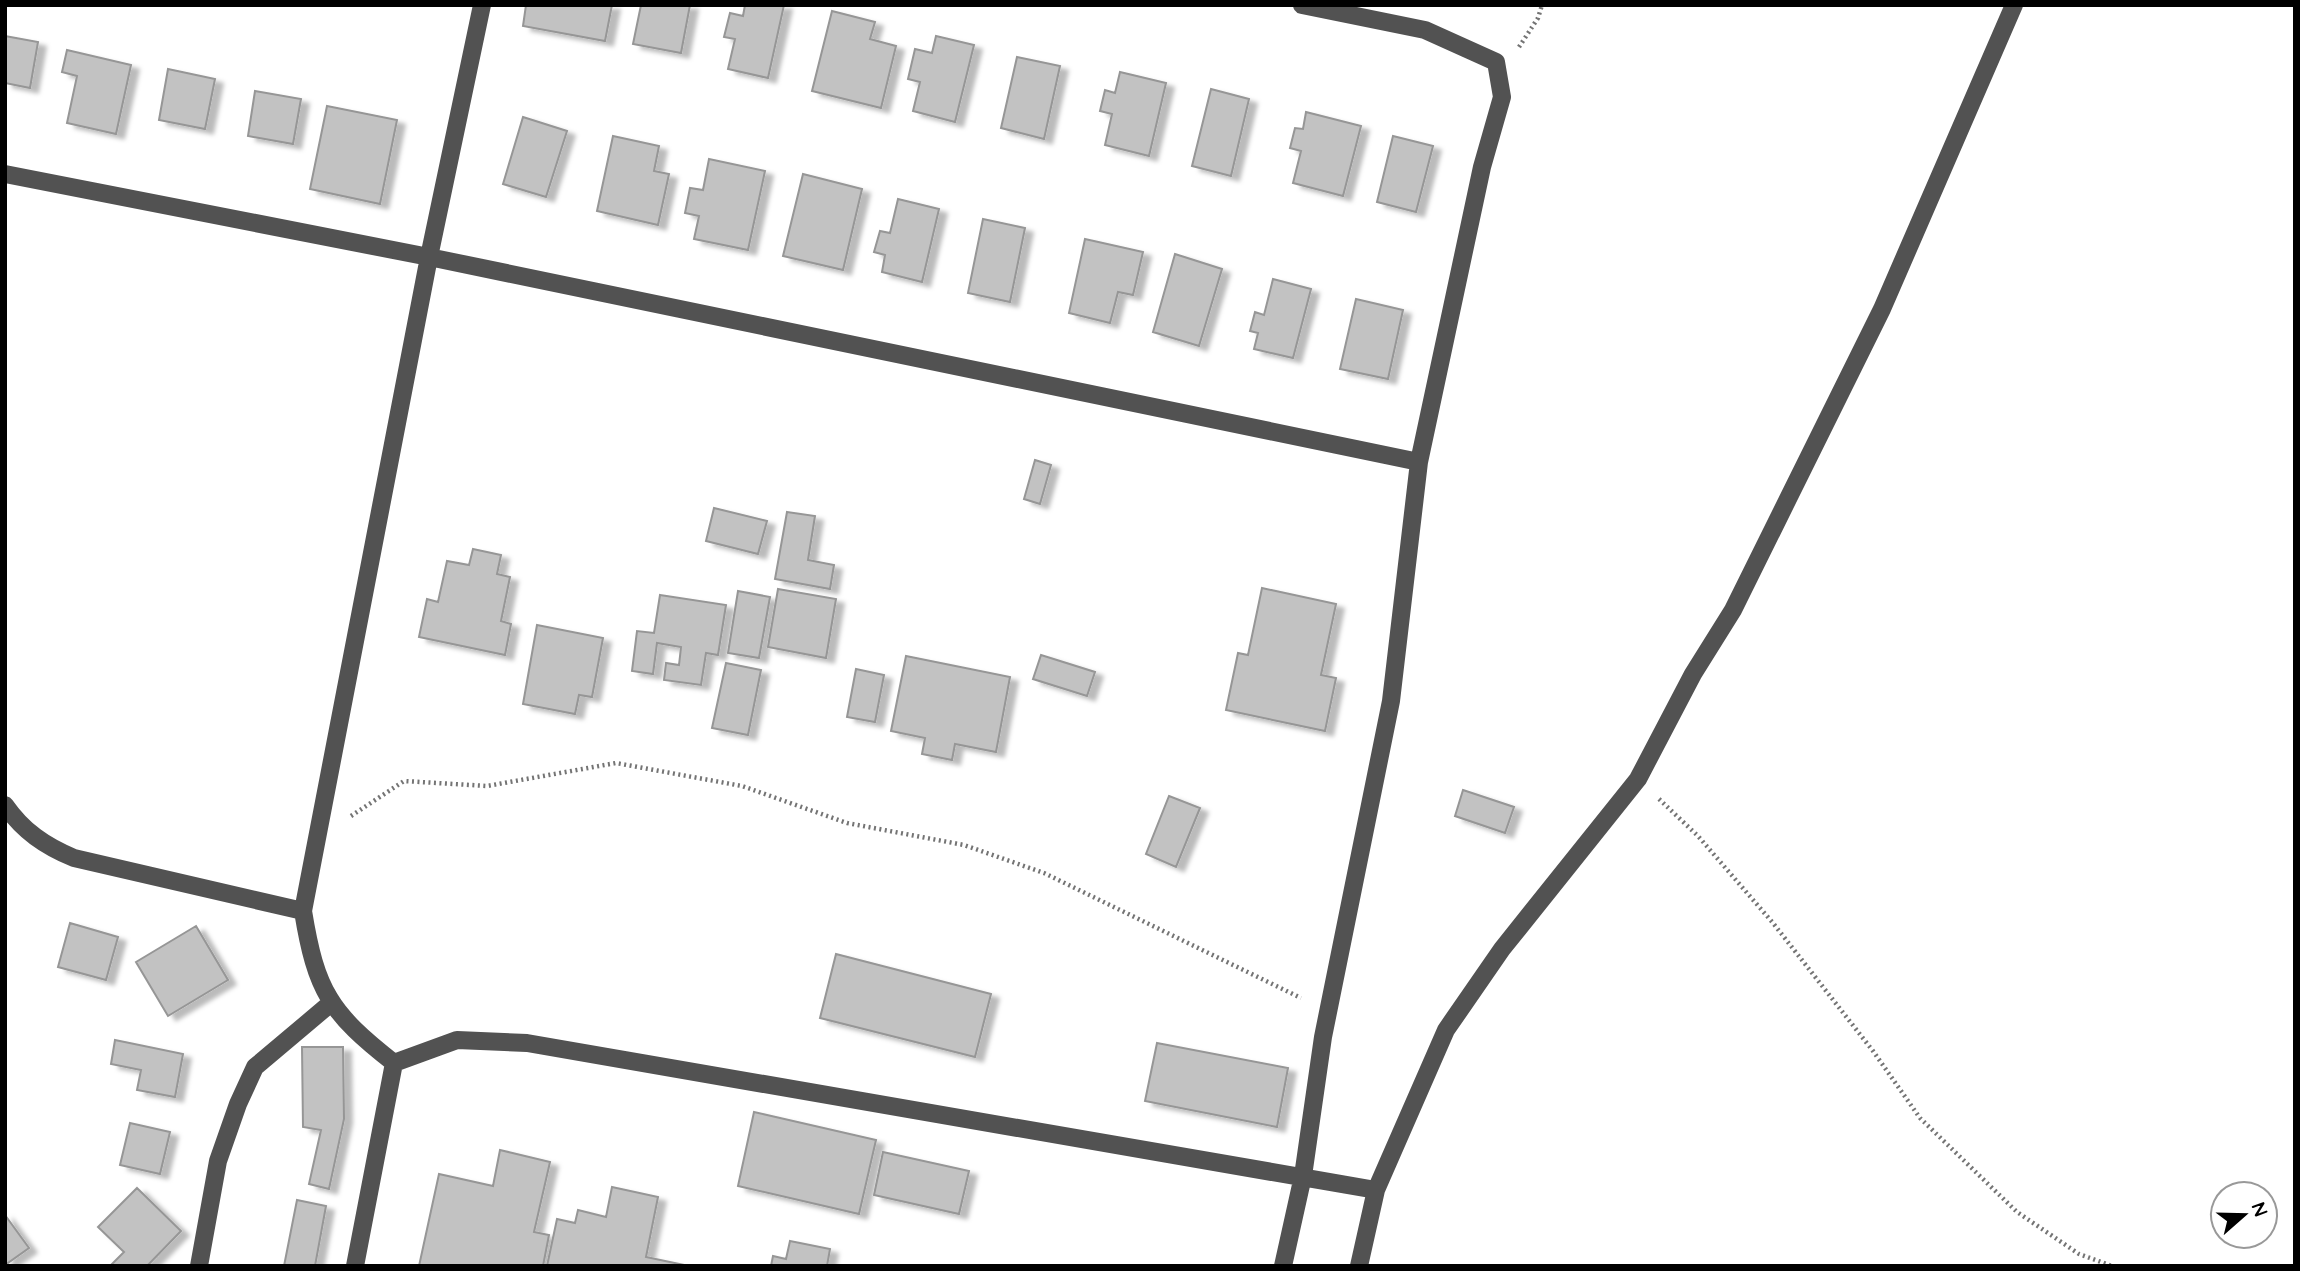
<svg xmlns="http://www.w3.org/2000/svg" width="2300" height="1271" font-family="Quicksand,sans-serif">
<defs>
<filter id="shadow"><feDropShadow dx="8" dy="4.5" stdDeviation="2" flood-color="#0004"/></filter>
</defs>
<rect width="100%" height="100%" fill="#fff"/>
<path fill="#c2c2c2" stroke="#969696" stroke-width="2" filter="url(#shadow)" d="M 526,5 L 612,5 L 605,41 L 523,26 Z
M 641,5 L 690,5 L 681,53 L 633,44 Z
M 745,5 L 784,5 L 768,78 L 728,69 L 735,39 L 724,37 L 730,13 L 743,16 Z
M 832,11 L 875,22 L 870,39 L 896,46 L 881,108 L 812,91 Z
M 5,36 L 38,42 L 30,88 L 5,83 Z
M 936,36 L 974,45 L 955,122 L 913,111 L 920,82 L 908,79 L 915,49 L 932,53 Z
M 67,50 L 131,65 L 116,134 L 67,123 L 77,76 L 62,72 Z
M 1017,57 L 1060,66 L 1044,139 L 1001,128 Z
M 168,69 L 215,79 L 205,129 L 159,120 Z
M 1120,72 L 1166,83 L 1149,156 L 1105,145 L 1112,114 L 1100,111 L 1105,90 L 1115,93 Z
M 1211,89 L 1249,99 L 1231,176 L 1192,166 Z
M 255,91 L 301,99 L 293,144 L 248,136 Z
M 327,106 L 397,120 L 380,204 L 310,189 Z
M 1306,112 L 1361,126 L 1343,196 L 1293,183 L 1301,151 L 1290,148 L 1295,128 L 1303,129 Z
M 523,117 L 567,131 L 546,197 L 503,184 Z
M 613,136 L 659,146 L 654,171 L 669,174 L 658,225 L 597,211 Z
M 1393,136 L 1433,146 L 1416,212 L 1377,202 Z
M 709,159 L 765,171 L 748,250 L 694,239 L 699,216 L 685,213 L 690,188 L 703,190 Z
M 803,174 L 862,189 L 843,270 L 783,256 Z
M 898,199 L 939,209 L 922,282 L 882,272 L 885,255 L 874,252 L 880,231 L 890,233 Z
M 983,219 L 1025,228 L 1010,302 L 968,293 Z
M 1085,239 L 1143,252 L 1133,295 L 1118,292 L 1110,323 L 1069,313 Z
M 1175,254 L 1222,269 L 1199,346 L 1153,332 Z
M 1273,279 L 1311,289 L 1293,358 L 1254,349 L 1258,333 L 1250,331 L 1255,312 L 1264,315 Z
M 1356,299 L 1403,310 L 1388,379 L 1340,369 Z
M 1035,460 L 1051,465 L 1040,504 L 1024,499 Z
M 714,508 L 767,521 L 758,554 L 706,541 Z
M 787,512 L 815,516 L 808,560 L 834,565 L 830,589 L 775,579 Z
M 473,549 L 501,555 L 497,574 L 510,577 L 501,621 L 511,624 L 505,655 L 419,637 L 427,599 L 438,602 L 447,561 L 469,565 Z
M 1262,588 L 1336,604 L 1321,675 L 1336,678 L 1325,731 L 1226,710 L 1238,653 L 1248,655 Z
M 778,589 L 836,599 L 826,658 L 768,647 Z
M 738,591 L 770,597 L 759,658 L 728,653 Z
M 660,595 L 726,605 L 718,655 L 706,653 L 701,685 L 664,680 L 666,663 L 679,665 L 681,647 L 657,643 L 653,674 L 632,671 L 637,631 L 654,633 Z
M 537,625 L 603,638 L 592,697 L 579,695 L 575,714 L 523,704 Z
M 1041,655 L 1095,672 L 1087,696 L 1033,679 Z
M 906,656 L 1010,677 L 996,752 L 955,744 L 952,760 L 922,754 L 925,738 L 891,731 Z
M 726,663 L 761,670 L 748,735 L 712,728 Z
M 856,669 L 884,675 L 875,722 L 847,717 Z
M 1463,790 L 1514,807 L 1505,833 L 1455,816 Z
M 1169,796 L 1200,808 L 1176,867 L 1146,854 Z
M 70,923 L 118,937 L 106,980 L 58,967 Z
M 196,926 L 228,980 L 168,1016 L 136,962 Z
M 836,954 L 991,994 L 975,1057 L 820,1018 Z
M 115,1040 L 183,1054 L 175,1097 L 137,1090 L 141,1070 L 111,1064 Z
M 1157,1043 L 1288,1068 L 1277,1127 L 1145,1101 Z
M 302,1047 L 343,1047 L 344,1119 L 329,1189 L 309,1184 L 321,1130 L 303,1127 Z
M 754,1112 L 876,1140 L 859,1214 L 738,1186 Z
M 130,1123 L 170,1132 L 160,1174 L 120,1165 Z
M 500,1150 L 550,1162 L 534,1232 L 549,1235 L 543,1266 L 419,1266 L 439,1174 L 493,1186 Z
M 883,1152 L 969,1171 L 959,1214 L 874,1195 Z
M 612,1187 L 658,1197 L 646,1257 L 689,1266 L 547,1266 L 557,1219 L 575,1223 L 578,1210 L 606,1217 Z
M 137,1188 L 181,1231 L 147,1266 L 114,1266 L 112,1264 L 124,1252 L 98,1227 Z
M 297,1200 L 326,1206 L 315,1266 L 284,1266 Z
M 5,1215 L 29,1248 L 5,1265 Z
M 790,1241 L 830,1249 L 827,1266 L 771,1266 L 773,1256 L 786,1259 Z"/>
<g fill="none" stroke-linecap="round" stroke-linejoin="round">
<path stroke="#747474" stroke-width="4.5" stroke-dasharray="2 3.5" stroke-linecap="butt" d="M 1519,47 L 1538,18 L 1542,5
M 1659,799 L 1698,836 L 1773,923 L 1873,1051 L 1920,1118 L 2017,1212 L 2079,1254 L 2112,1266
M 351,816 L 404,781 L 487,786 L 616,763 L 742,786 L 847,823 L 964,845 L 1044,873 L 1301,998"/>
<path stroke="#525252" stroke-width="18" d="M 5,174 L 429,257 L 1419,462
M 5,805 C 23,831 45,846 74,858 L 303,911
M 394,1063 C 330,1013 316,991 303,911 L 429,257 L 482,5
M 394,1063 L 457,1040 L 527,1043 L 1376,1190
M 199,1266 L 218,1161 L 238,1104 L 255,1067 L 331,1003
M 355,1266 L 394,1063
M 1283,1266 L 1303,1176 L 1323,1037 L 1391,701 L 1419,462 L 1482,167 L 1502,97 L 1496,62 L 1425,30 L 1302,5
M 1359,1266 L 1376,1190 L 1446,1030 L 1502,949 L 1638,779 L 1693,674 L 1733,610 L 1882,309 L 2014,5"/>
</g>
<rect width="2300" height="1271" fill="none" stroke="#000000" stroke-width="14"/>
<g transform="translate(2244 1215) rotate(70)"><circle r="33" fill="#ffffff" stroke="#999999" stroke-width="2"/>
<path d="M0-5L12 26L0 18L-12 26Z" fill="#000000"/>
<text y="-10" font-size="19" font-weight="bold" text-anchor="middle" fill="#000000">N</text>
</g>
</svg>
